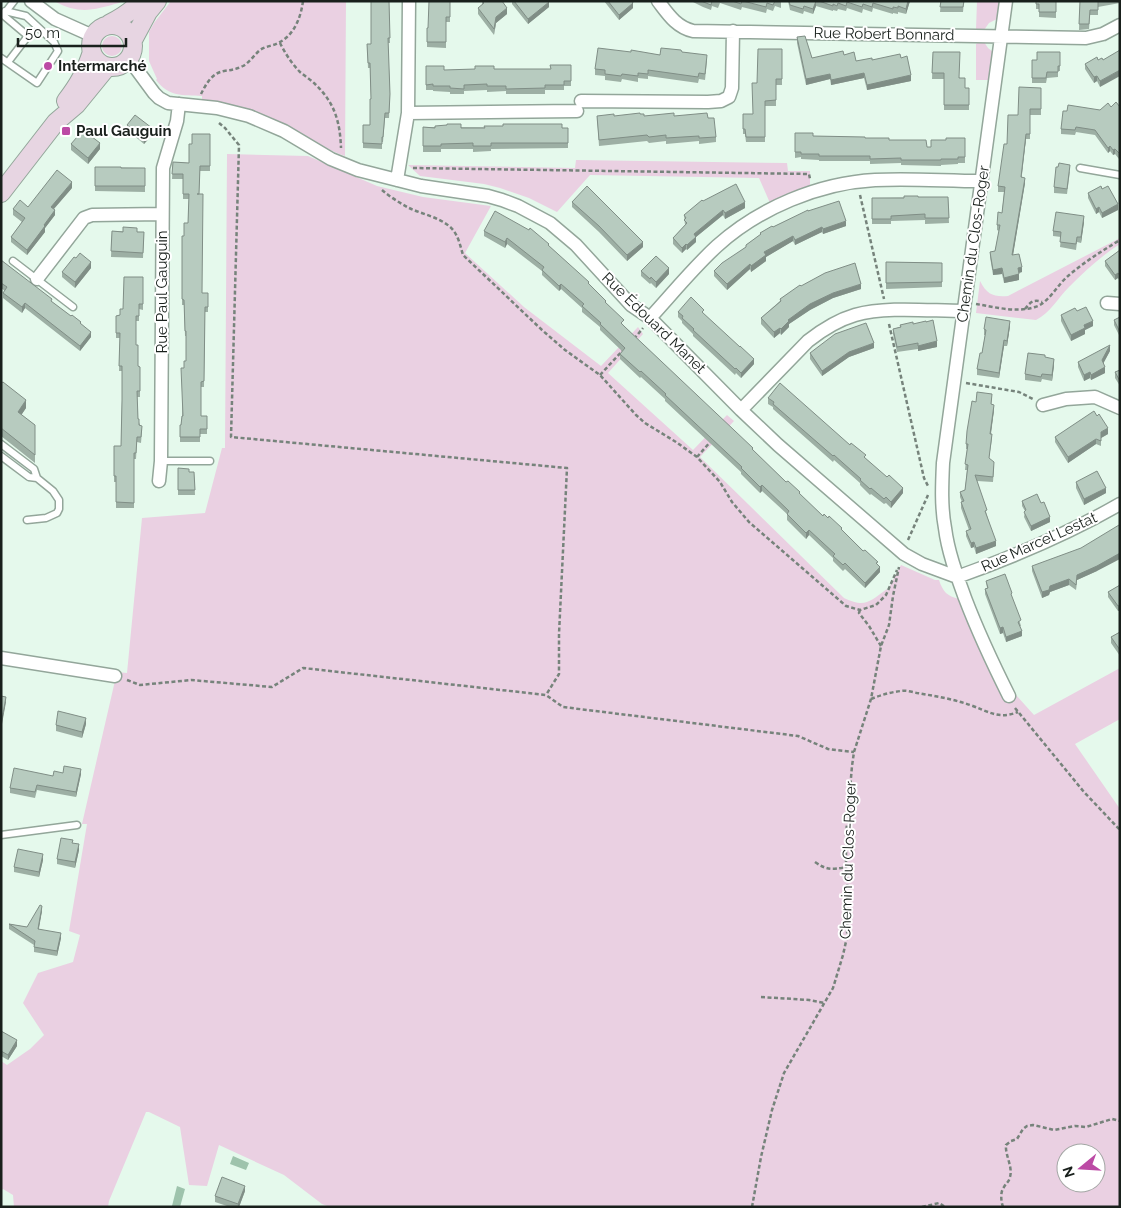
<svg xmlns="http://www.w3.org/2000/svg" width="1121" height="1208" font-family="Raleway,sans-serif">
<rect width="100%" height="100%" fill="#e5f9ec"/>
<path fill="#ead0e2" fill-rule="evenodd" d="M 54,1 L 122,1 L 119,3 C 93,10 80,15 54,1 Z
M 171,1 L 346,1 L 345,156 C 326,150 311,138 294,129 C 264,113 235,104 202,100 L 202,96 C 182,95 169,97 156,80 L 157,79 L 149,61 L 149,32 L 154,23 Z
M 977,1 L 1000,1 L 997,19 L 989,23 L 984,30 L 976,29 Z
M102 46a10 10 0 1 1 20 0a10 10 0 1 1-20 0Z
M 979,42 L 984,42 L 988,48 L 993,52 L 989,80 L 976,80 L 976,44 Z
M 227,154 L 308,156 L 377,186 L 423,197 L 491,206 L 465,253 L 524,307 L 601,366 L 638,327 L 643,334 L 608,373 L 693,450 L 727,415 L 734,421 L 700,457 L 844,598 C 865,608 869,602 887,589 L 887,591 L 901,565 L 935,580 L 939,580 C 943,592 947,596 959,599 L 1001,690 L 1016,695 L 1034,715 L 1120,668 L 1120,719 L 1075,744 L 1120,809 L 1120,1207 L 330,1207 L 322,1204 L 284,1175 L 219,1145 L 207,1186 L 189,1185 L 180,1127 L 149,1112 L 146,1112 L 109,1201 L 108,1207 L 14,1207 L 13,1195 L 3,1189 L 1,1190 L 1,1061 L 7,1065 L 30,1049 L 44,1035 L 23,1003 L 38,973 L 73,962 L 80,935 L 69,931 L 87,824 L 82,824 L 117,672 L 127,673 L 142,518 L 205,513 L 222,448 L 225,448 ZM 1066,1153 L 1096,1153 L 1096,1183 L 1066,1183 Z
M 576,160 L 787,163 L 788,171 L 810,171 L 810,187 L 770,203 L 759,178 L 590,175 L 557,212 L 529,198 L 500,188 L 484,184 L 420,176 L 408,165 L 575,168 Z
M 1120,238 L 1120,244 C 1101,256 1085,271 1069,287 C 1058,298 1050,313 1036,320 L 976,313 L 980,281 C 987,295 994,297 1008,296 Z"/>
<path fill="#9ec3ac" d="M 233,1156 L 249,1163 L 246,1170 L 230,1164 Z
M 177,1186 L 185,1189 L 180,1207 L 172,1206 Z"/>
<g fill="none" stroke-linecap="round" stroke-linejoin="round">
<defs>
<path id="service" d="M 4,14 L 14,1
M 3,15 L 28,36 L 8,62
M 1,58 L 37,83 L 58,51 L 54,42 L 26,16 L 5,11
M 1080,168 L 1120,175
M 13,261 L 73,307
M 1,444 L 34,469 L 37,478
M 1,456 L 29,477 L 37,478 L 53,491 L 59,500 L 59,509 L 57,513 L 46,518 L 27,520
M 161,461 L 210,461
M 1,835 L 77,825"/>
<path id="minor" d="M 31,1 L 55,19 L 93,36
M 658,1 C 668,14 676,27 693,31 L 1086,38 L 1103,34 L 1120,25
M 1006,1 L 943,463 C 942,485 941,507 945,528 C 948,552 957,576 965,598 C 978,632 993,664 1009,696
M 129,59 L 154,93 L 159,98 L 168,103 L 217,108 L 249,116 L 284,131 L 331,159 L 358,170 L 421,186 L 488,196 L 502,200 L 518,206 L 550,223 L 576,245 L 631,305 L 650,318 L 741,410 L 778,445 L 904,554 L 922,564 L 957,577
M 581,101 L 708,102 L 721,101 L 729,97 L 732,88 L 733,31
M 408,113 L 577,111
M 397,180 L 408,113 L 409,1
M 37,279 L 84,218 L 92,215 L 162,214
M 1107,303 L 1120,304
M 650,318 C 672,294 693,268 717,246 C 759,208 819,183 875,180 C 910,178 946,181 981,181
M 1043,405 L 1066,399 L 1095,397 L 1120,408
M 741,410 L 808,341 C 822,330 838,320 855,315 C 887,306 930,311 964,311
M 159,481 L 161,461 L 163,168 L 177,121 L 179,104
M 957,577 C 1013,557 1068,534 1120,504
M 1,658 L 115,676"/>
<path id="secondary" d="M 109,24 C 121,18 132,11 141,1
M91 46a21 21 0 1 1 42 0a21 21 0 1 1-42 0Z
M 133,40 L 148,12 L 157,1
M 66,101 C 79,84 85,73 92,52
M 1,193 L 56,122 L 76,105 L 107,67"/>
</defs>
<use href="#service" stroke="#93a69a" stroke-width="9"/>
<use href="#minor" stroke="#93a69a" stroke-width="15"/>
<use href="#secondary" stroke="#93a69a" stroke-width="20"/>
<path stroke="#76837b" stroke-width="2.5" stroke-dasharray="4 2.5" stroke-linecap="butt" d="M 280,43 C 285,53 292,64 300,72 C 305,76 311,80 315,84 C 335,103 340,122 341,148
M 201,94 C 206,84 212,73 224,71 C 231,70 237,69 243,66 C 250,62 254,55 260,50 C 266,46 273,46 278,43 C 294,36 301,17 303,1
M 219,123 L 225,128 L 239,145 L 231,437 L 567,468 L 559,634 L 559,674 L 546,695
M 413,168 L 809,174 L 810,179
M 382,190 C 390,197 400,203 409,208 C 422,214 438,217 449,226 C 458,233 460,245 463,255 L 542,330 L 565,350 L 600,375 L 636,415 L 645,423 L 676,442 L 697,457 L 720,482 L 732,502 L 749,522 L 846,606 L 860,610 L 876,605 L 886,595 L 897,570
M 860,195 L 884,299
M 976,304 C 995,307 1016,313 1035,307 C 1049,303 1057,285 1068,276 C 1084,262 1102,251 1120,240
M 1025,309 C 1030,302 1034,299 1042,302
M 889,324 L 924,478 L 928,486
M 634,339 L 643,328
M 600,375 L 625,348
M 966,383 L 1019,392 L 1033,399
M 697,457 L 711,441
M 908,540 L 928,495
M 860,610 L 859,613 L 869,626 L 881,646
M 127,680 L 140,685 L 191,680 L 272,687 L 303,668 L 546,695 L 563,707 L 798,736 L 828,749 L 854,752
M 871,699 C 881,695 891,692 901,691 C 906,690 912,692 917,693 C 935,696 953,699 970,705 C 988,711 998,720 1018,712
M 1015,708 L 1084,792 L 1120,830
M 815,862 C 826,870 832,870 846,867
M 761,997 L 809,1000 L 825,1003
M 752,1207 L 761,1157 L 772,1110 L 784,1073 L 833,988 L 843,955 L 847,937 L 848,895 L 846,867 L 846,835 L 852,766 L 854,752 L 871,699 L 881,646 L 889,625 L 893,596 L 899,567
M 922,1207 L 939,1203 L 945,1207
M 1003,1207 C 1001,1201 1000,1192 1004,1187 C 1006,1183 1009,1182 1010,1177 C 1013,1167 1005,1155 1006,1145 L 1011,1141 L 1017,1139 L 1023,1129 L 1027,1126 L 1033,1125 L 1042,1127 L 1054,1130 L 1075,1126 L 1086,1127 L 1112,1119 L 1120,1121"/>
<use href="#service" stroke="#fff" stroke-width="6"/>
<use href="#minor" stroke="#fff" stroke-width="12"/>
<use href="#secondary" stroke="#e7d5e2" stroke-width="18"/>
</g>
<path fill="#9dafa4" d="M 389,1 L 390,43 L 388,43 L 390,94 L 389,118 L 385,118 L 383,142 L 382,142 L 382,149 L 363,148 L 363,125 L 370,125 L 371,99 L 370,68 L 368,68 L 367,44 L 371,44 Z
M 450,1 L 450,22 L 446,22 L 446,48 L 427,47 L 427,28 L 428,28 Z
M 482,1 L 507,14 L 496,23 L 494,35 L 478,14 L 478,8 L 482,5 Z
M 512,1 L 548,1 L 549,7 L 528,24 L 512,4 Z
M 604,1 L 632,1 L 633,8 L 619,20 Z
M 691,1 L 781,1 L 781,8 L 775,6 L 773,11 L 767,9 L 766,13 L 742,7 L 741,10 L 720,3 L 718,8 L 712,6 L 711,10 L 703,7 Z
M 788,1 L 910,1 L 906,14 L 898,12 L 898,14 L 893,13 L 893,14 L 873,8 L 872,12 L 863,9 L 862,13 L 847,8 L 846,11 L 838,9 L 837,11 L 833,10 L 833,11 L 816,6 L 813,14 L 804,11 L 803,14 L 790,10 Z
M 941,1 L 964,1 L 963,12 L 940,12 Z
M 1036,1 L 1056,1 L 1056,18 L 1039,17 L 1039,9 L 1036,9 Z
M 1080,1 L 1120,1 L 1120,3 L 1098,7 L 1098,15 L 1090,15 L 1089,29 L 1079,30 Z
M 797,37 L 812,58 L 844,55 L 856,61 L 901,58 L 911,81 L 867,90 L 864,78 L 831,85 L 830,79 L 806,85 L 797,43 Z
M 782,49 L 782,85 L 776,85 L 776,106 L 765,106 L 765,142 L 746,142 L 745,134 L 743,134 L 743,114 L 753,114 L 757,83 Z
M 631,52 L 660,55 L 682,52 L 707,61 L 705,80 L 699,79 L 698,83 L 648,76 L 648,79 L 638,78 L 638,82 L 622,79 L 621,82 L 605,80 L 605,76 L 595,75 L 595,69 Z
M 933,52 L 960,78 L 965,88 L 969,88 L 969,110 L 944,110 L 944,79 L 932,79 Z
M 1060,52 L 1060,71 L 1058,71 L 1058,77 L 1047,78 L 1046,83 L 1032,83 L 1032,60 L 1037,60 Z
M 1098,60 L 1103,60 L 1100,87 L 1097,81 L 1094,83 L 1085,69 L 1085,64 Z
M 571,65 L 571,86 L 564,86 L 564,90 L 545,90 L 545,94 L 506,94 L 506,91 L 487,92 L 487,90 L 464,91 L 464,94 L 450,94 L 450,92 L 433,91 L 433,90 L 426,90 L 426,66 L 444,70 L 551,69 Z
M 1041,88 L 1041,115 L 1030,115 L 1030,139 L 1026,139 L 1021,177 L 1025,183 L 1013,255 L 1022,272 L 1019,273 L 1019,280 L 1004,283 L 1002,274 L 993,275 L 990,257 L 990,252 L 995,251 L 999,231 L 997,230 L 997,225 L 1002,213 L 1004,192 L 998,192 L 998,186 L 1007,144 L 1018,115 Z
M 1111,107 L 1120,107 L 1119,159 L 1115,154 L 1113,155 L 1110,151 L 1108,153 L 1095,135 L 1076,132 L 1075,135 L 1061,134 L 1061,129 L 1067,111 L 1100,110 Z
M 597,116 L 674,116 L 708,118 L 716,137 L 716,142 L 699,144 L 699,141 L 666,144 L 666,141 L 649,143 L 647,141 L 599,146 Z
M 127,125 L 152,130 L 152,135 L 144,144 L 127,130 Z
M 423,127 L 568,128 L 568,148 L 491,149 L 491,151 L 473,152 L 473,149 L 441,149 L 441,152 L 423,152 Z
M 795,133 L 813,136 L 865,138 L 889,140 L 927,147 L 931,147 L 946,140 L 965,138 L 965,163 L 958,163 L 958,164 L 941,165 L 941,166 L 901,165 L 901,163 L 870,164 L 870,161 L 819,161 L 819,160 L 801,159 L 801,157 L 795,158 Z
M 210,134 L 210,171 L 200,171 L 199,194 L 202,293 L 208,293 L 208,312 L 205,312 L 204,387 L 201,387 L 201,416 L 207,416 L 207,434 L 200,434 L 200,442 L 180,442 L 180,425 L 181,425 L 182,416 L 184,368 L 186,361 L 186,336 L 185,336 L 184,305 L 182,305 L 182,236 L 184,236 L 188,223 L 189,199 L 183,199 L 183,179 L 172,179 L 173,162 L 189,163 L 192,144 Z
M 71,144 L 100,149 L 88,164 L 71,150 Z
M 95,167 L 145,168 L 145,192 L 95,191 Z
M 1070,171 L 1067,194 L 1054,193 L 1054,187 Z
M 72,188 L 54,209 L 55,215 L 45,228 L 45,232 L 27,255 L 11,242 L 11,237 L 22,222 L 13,215 L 13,209 L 28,207 Z
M 1102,189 L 1118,210 L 1102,218 L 1099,212 L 1096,214 L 1088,198 L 1088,193 Z
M 948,197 L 949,223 L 925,224 L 925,220 L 891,221 L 891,224 L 872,224 L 872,198 Z
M 703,201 L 745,208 L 725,219 L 723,215 L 696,237 L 696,242 L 687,250 L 686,249 L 682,253 L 673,244 L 673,238 L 685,225 L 684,215 Z
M 572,202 L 643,247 L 627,261 L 599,232 L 572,207 Z
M 808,211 L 846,226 L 823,234 L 822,232 L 795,245 L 793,241 L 766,257 L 766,261 L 751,272 L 750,269 L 727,290 L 714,276 L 714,271 L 746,247 L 746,245 L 760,235 L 760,233 Z
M 1084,222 L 1081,243 L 1077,242 L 1076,250 L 1060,247 L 1061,237 L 1053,236 L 1053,231 Z
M 112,231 L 144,232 L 143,258 L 111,257 Z
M 484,231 L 549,246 L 589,284 L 606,303 L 623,325 L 786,482 L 823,516 L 842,530 L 878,565 L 880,572 L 865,588 L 845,569 L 843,571 L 833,561 L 833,558 L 809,535 L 806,539 L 787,520 L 787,514 L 762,491 L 760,493 L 741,474 L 741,472 L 665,401 L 665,399 L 641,377 L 640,378 L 620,359 L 620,354 L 622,351 L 600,330 L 600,327 L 582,312 L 582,308 L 561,289 L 559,291 L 542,275 L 542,271 L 507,244 L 505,248 L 484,236 Z
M 1120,250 L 1120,281 L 1118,278 L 1115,280 L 1105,266 L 1105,261 Z
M 76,258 L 91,268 L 75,288 L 62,277 L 62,272 Z
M 1,260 L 52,302 L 81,324 L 91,337 L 80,351 L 25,308 L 22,313 L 3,298 L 3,293 L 5,291 L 1,288 Z
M 886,262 L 942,263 L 942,287 L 886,289 Z
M 641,271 L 669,274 L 656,288 L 651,283 L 650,284 L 641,276 Z
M 143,277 L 143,310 L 139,309 L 139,321 L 136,321 L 136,345 L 138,366 L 140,367 L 140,397 L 137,397 L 138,419 L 142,431 L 141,443 L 137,442 L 136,459 L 134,459 L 134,508 L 116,508 L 116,482 L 114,482 L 114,446 L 121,446 L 122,401 L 122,371 L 119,371 L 120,338 L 116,338 L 116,316 L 120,315 Z
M 801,286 L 861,289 L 833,298 L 810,310 L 789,324 L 789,327 L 781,335 L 780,333 L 774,338 L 761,324 L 761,318 L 780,301 L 780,299 Z
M 1077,311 L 1093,326 L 1085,330 L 1085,334 L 1071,341 L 1061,321 L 1061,315 Z
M 678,312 L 704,314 L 754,364 L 741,378 L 736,373 L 735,375 L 693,336 L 693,334 L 682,323 L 682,321 L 678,317 Z
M 1120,317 L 1120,337 L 1114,325 L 1114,320 Z
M 913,324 L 937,347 L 918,351 L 918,349 L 897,352 L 893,334 L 893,329 L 900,327 L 900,325 Z
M 1010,326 L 1007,346 L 1004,346 L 999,378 L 977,375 L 977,369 L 982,353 L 985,335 L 984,335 L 984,329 Z
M 874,348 L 849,357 L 822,376 L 810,359 L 810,353 Z
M 1110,351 L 1103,363 L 1105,373 L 1091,380 L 1090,378 L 1084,381 L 1078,367 L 1078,362 Z
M 1045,358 L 1054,365 L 1052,381 L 1042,379 L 1041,382 L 1025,380 L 1025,374 Z
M 1120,370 L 1120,386 L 1115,378 L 1115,372 Z
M 1,383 L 26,408 L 21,415 L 35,425 L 35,463 L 1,436 Z
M 768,398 L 866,459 L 903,493 L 891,508 L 886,503 L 884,504 L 871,494 L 870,495 L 860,485 L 860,483 L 834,460 L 833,462 L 773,409 L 773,407 L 768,404 Z
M 992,399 L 991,404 L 994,410 L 991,434 L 992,439 L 989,458 L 994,467 L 993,482 L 977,481 L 996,546 L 976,554 L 974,547 L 971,548 L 966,536 L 966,531 L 969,530 L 961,508 L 961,502 L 962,502 L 960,497 L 960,492 L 965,490 L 967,470 L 965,470 L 967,449 L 966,449 L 966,444 L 976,402 Z
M 1108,434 L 1101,438 L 1101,446 L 1096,444 L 1068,463 L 1055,442 L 1055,437 Z
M 178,468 L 189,472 L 194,472 L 195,495 L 178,495 Z
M 1076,482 L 1106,493 L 1084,505 L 1076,488 Z
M 1022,501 L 1041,503 L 1050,522 L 1031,531 L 1024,517 L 1025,511 L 1022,506 Z
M 1032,566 L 1097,571 L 1077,580 L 1076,590 L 1069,585 L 1050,592 L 1049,595 L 1042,598 L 1032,571 Z
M 986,581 L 1012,597 L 1021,626 L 1020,626 L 1022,636 L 1006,642 L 1003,633 L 1000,634 L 985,594 L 985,589 L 987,588 Z
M 1120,585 L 1120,610 L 1118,611 L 1108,597 L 1108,592 Z
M 1120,632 L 1120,656 L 1111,643 L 1111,637 Z
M 86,724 L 82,738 L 56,731 L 56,725 Z
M 63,773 L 81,774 L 76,797 L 37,790 L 35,798 L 10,793 L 10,788 Z
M 73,843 L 79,850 L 75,868 L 57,864 L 57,859 Z
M 43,860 L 39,877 L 14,872 L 14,867 Z
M 42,911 L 38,929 L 61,938 L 57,956 L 34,952 L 34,945 L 9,929 L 9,924 L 27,927 Z
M 1,1031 L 17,1046 L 8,1060 L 1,1056 Z
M 245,1191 L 239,1207 L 230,1207 L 215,1202 L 215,1196 Z"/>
<path fill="#808e86" d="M 816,1 L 816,6 L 813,14 L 813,9 Z
M 908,1 L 910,1 L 906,14 L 906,9 Z
M 549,2 L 549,7 L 528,24 L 528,19 Z
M 633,3 L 633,8 L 619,20 L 619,15 Z
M 507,8 L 507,14 L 496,23 L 494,35 L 496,17 Z
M 1120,70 L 1120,76 L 1100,87 L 1100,81 Z
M 864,73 L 864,78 L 831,85 L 831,80 Z
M 830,74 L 830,79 L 806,85 L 806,79 Z
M 911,75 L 911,81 L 867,90 L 867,85 Z
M 1097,76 L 1097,81 L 1094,83 L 1094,77 Z
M 152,128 L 152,135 L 144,144 L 144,138 Z
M 1026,134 L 1026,139 L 1021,183 L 1021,177 Z
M 100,143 L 100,149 L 88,164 L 88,158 Z
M 1110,146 L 1110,151 L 1108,153 L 1108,148 Z
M 1115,149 L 1115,154 L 1113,155 L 1113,150 Z
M 1025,178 L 1025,183 L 1012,261 L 1012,255 Z
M 72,182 L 72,188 L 51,212 L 51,207 Z
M 745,202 L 745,208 L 725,219 L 725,213 Z
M 1118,204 L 1118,210 L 1102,218 L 1102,213 Z
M 1099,207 L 1099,212 L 1096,214 L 1096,209 Z
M 55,210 L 55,215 L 45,228 L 45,232 L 27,255 L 27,250 L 44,225 Z
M 723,210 L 723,215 L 696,237 L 696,242 L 687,250 L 687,245 L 694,234 Z
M 1084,216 L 1084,222 L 1081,243 L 1081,237 Z
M 846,221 L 846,226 L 823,234 L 823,229 Z
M 822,227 L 822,232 L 795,245 L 795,240 Z
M 793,236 L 793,241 L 766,257 L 766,261 L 751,272 L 751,266 L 764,252 Z
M 507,238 L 507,244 L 505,248 L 505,242 Z
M 643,242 L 643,247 L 627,261 L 627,255 Z
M 686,244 L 686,249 L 682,253 L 682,248 Z
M 91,262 L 91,268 L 75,288 L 75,282 Z
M 750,264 L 750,269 L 727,290 L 727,284 Z
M 1022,267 L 1022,272 L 1018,273 L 1018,268 Z
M 669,268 L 669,274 L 656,288 L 656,282 Z
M 1002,268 L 1002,274 L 993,275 L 993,270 Z
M 1118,273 L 1118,278 L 1115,280 L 1115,275 Z
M 1019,274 L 1019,280 L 1004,283 L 1004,278 Z
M 561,284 L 561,289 L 559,291 L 559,286 Z
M 861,284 L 861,289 L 833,298 L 810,310 L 789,324 L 789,327 L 781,335 L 781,329 L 788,320 L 810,304 L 833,293 Z
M 25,303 L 25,308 L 22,313 L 22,307 Z
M 1010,321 L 1010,326 L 1007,346 L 1007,341 Z
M 1093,321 L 1093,326 L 1085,330 L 1085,334 L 1071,341 L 1071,335 L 1084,325 Z
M 780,328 L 780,333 L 774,338 L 774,332 Z
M 91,332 L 91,337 L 80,351 L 80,346 Z
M 1004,340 L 1004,346 L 999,378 L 999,373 Z
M 937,341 L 937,347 L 918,351 L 918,346 Z
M 874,343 L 874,348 L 849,357 L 822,376 L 822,371 L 849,352 Z
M 1110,345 L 1110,351 L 1102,366 L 1102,360 Z
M 754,359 L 754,364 L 741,378 L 741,373 Z
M 1054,359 L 1054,365 L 1052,381 L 1052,375 Z
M 1105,367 L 1105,373 L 1091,380 L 1091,375 Z
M 1090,372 L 1090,378 L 1084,381 L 1084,375 Z
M 26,400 L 26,408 L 18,420 L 18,412 Z
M 994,405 L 994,410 L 990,439 L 990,434 Z
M 1108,428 L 1108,434 L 1101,438 L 1101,446 L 1101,432 Z
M 1096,439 L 1096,444 L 1068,463 L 1068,457 Z
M 762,485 L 762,491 L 760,493 L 760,487 Z
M 903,488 L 903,493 L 891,508 L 891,502 Z
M 1106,488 L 1106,493 L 1084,505 L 1084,499 Z
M 1050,517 L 1050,522 L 1031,531 L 1031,526 Z
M 809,530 L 809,535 L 806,539 L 806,533 Z
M 996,541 L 996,546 L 976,554 L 976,548 Z
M 974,542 L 974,547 L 971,548 L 971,543 Z
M 1120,553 L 1120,559 L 1097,571 L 1077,580 L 1076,590 L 1077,575 Z
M 880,567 L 880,572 L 865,588 L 865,583 Z
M 1069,579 L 1069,585 L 1050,592 L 1049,595 L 1042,598 L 1042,592 L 1050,586 Z
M 1120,605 L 1120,610 L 1118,611 L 1118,606 Z
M 1003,627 L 1003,633 L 1000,634 L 1000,628 Z
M 1022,631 L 1022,636 L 1006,642 L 1006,637 Z
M 6,697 L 6,702 L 2,724 L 2,719 Z
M 86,718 L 86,724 L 82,738 L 82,732 Z
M 81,769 L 81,774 L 76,797 L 76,792 Z
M 79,844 L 79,850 L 75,868 L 75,862 Z
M 43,854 L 43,860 L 39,877 L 39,872 Z
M 42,906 L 42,911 L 38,934 L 38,929 Z
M 61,933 L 61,938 L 57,956 L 57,951 Z
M 17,1040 L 17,1046 L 8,1060 L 8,1055 Z
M 245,1186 L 245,1191 L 239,1207 L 238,1207 L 238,1204 Z"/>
<path fill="#b7cbbf" stroke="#808e86" d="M 371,1 L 389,1 L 390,38 L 388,38 L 390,94 L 389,113 L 385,113 L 383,137 L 382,137 L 382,144 L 363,143 L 363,125 L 370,125 L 370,99 L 371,99 L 370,63 L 368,63 L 367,44 L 371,44 Z
M 429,1 L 450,1 L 450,17 L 446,17 L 446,42 L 427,42 L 427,28 L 428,28 Z
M 482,1 L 502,1 L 507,8 L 496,17 L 494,29 L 478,8 L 484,3 Z
M 514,1 L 548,1 L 549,2 L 528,19 Z
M 608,1 L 632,1 L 633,3 L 619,15 Z
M 701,1 L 712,1 L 711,5 Z
M 732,1 L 742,1 L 741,4 Z
M 743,1 L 775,1 L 773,5 L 767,3 L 766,7 Z
M 789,1 L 816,1 L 813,9 L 804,6 L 803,9 L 790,5 Z
M 819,1 L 908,1 L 906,9 L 898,6 L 898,8 L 893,7 L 893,9 L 873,3 L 872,7 L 863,4 L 862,7 L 847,2 L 846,6 L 838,3 L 837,6 L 833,4 L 833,6 Z
M 941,1 L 964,1 L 963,7 L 940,7 Z
M 1036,1 L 1056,1 L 1056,12 L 1039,12 L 1039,4 L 1036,4 Z
M 1080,1 L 1099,1 L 1098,1 L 1098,10 L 1090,10 L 1089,24 L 1079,24 Z
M 805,36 L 812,58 L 843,51 L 844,55 L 854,52 L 856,61 L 872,58 L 872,60 L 900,54 L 901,58 L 907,56 L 911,75 L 867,85 L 864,73 L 831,80 L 830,74 L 806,79 L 797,37 Z
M 598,48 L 631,52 L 631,50 L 660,55 L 661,48 L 681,50 L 682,52 L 707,55 L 705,74 L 699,73 L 698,77 L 648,70 L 648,74 L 638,73 L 638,76 L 622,74 L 621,76 L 605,74 L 605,70 L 595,69 Z
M 758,49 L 782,49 L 782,79 L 776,79 L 776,100 L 765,101 L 765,137 L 746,137 L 745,129 L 743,129 L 743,114 L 753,114 L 752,83 L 757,83 Z
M 1120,50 L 1120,70 L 1100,81 L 1097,76 L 1094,77 L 1085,64 L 1097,57 L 1098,60 L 1102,58 L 1103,60 Z
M 933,52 L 960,52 L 959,78 L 965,78 L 965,88 L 969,88 L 969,105 L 944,105 L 944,73 L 932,73 Z
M 1037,52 L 1060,52 L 1060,66 L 1058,66 L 1058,72 L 1047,72 L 1046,78 L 1032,78 L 1032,60 L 1037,60 Z
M 550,65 L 571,65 L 571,81 L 564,81 L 564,85 L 545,85 L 545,88 L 506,89 L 506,86 L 487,86 L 487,84 L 464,85 L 464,89 L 450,88 L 450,86 L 433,86 L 433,84 L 426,85 L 426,66 L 444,66 L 444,70 L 475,69 L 475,66 L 494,66 L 494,69 L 551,69 Z
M 1019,87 L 1041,88 L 1041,109 L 1030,109 L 1030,134 L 1026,134 L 1021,177 L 1025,178 L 1012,255 L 1019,254 L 1022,267 L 1018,268 L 1019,274 L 1004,278 L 1002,268 L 993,270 L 990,252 L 995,251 L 1000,225 L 997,225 L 998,212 L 1002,213 L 1005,187 L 998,186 L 1004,144 L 1007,144 L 1008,115 L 1018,115 Z
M 1116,102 L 1120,107 L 1120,153 L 1119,153 L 1115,149 L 1113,150 L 1110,146 L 1108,148 L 1095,130 L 1076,127 L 1075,130 L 1061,129 L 1063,111 L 1067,111 L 1068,105 L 1100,110 L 1108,103 L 1111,107 Z
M 640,113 L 640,114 L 644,114 L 644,116 L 674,113 L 674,116 L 707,113 L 708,118 L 714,118 L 716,137 L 699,138 L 699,136 L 666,138 L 666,135 L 649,137 L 647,135 L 599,140 L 597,116 L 614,114 L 614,116 Z
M 135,115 L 152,128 L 151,129 L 152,130 L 144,138 L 127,125 Z
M 447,124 L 461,124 L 461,128 L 485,128 L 484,126 L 503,126 L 503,124 L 562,124 L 562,128 L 568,128 L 568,143 L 491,143 L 491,146 L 473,146 L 473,143 L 441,144 L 441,146 L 423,146 L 423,127 L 435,128 L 435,126 L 447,125 Z
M 83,130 L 100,143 L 88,158 L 71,144 Z
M 795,133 L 813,133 L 813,136 L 865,137 L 865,138 L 889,138 L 889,140 L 926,140 L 927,147 L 931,147 L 931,140 L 946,140 L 946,138 L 965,138 L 965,157 L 958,157 L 958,159 L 941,159 L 941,160 L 901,160 L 901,158 L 870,159 L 870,156 L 819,156 L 819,154 L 801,154 L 801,152 L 795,152 Z
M 192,134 L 210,134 L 210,166 L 200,166 L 199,194 L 197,194 L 203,194 L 202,293 L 208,293 L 208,307 L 205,307 L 204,381 L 201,382 L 201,416 L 207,416 L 207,429 L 200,429 L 200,437 L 180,437 L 180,425 L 181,425 L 182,416 L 183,416 L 181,368 L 184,368 L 184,361 L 186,361 L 186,331 L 185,331 L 184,300 L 182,299 L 182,236 L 184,236 L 184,223 L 188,223 L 189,194 L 183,194 L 183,174 L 172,174 L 173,162 L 189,163 L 189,144 L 192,144 Z
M 1059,163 L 1070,165 L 1067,189 L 1054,187 L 1056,167 L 1058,167 Z
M 95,167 L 121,167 L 121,168 L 145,168 L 145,186 L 95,186 Z
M 57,170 L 72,182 L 51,207 L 55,210 L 44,225 L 45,226 L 27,250 L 11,237 L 25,218 L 13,209 L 20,200 L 28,207 Z
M 736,184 L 745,202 L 725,213 L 723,210 L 694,234 L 696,237 L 687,245 L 686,244 L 682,248 L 673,238 L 687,223 L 684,220 L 686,218 L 684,215 L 702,200 L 703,201 Z
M 587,186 L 643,242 L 627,255 L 599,226 L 572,202 Z
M 1101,186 L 1102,189 L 1108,186 L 1118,204 L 1102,213 L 1099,207 L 1096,209 L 1088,193 Z
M 904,196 L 918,196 L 918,197 L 948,197 L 949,218 L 925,218 L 925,214 L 891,216 L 891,219 L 872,219 L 872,198 L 904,198 Z
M 839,201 L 846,221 L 823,229 L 822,227 L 795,240 L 793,236 L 764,252 L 766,255 L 751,266 L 750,264 L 727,284 L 714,271 L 722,263 L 746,247 L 746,245 L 761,234 L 760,233 L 772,226 L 773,227 L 808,210 L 808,211 Z
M 495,211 L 529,230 L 530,228 L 549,244 L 548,245 L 589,282 L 588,283 L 606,301 L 605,302 L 624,320 L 621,323 L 625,327 L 753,448 L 752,449 L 786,482 L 788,481 L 800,492 L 799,493 L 823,516 L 824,514 L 828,518 L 829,516 L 842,528 L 841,529 L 863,551 L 865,550 L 878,562 L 876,563 L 880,567 L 865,583 L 845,563 L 843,565 L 833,556 L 835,554 L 809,530 L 806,533 L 787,514 L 789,511 L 762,485 L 760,487 L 741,468 L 742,467 L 665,395 L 666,394 L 641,371 L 640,372 L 620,354 L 625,348 L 600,324 L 601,323 L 582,306 L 584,304 L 561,284 L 559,286 L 542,270 L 544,267 L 507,238 L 505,242 L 484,231 Z
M 1056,212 L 1084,216 L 1081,237 L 1077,237 L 1076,244 L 1060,242 L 1061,232 L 1053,231 Z
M 123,227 L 137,228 L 137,232 L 144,232 L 143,253 L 111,251 L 112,231 L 123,232 Z
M 1120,250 L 1120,276 L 1118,273 L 1115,275 L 1105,261 Z
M 80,253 L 91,262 L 75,282 L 62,272 L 74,257 L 76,258 Z
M 656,256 L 669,268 L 656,282 L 651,277 L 650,279 L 641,271 Z
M 1,260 L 52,299 L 51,301 L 71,316 L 72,315 L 81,322 L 80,323 L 91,332 L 80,346 L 25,303 L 22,307 L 3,293 L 7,287 L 1,283 Z
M 886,262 L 942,263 L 942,282 L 886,283 Z
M 855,263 L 861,284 L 833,293 L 810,304 L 788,320 L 789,321 L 781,329 L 780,328 L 774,332 L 761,318 L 781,301 L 780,299 L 800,285 L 801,286 L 825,273 Z
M 124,277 L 143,277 L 143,304 L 139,304 L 139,316 L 136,316 L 136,345 L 138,345 L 138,366 L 140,367 L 140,391 L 137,391 L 138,419 L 139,419 L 139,425 L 142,426 L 141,437 L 137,437 L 136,453 L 134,453 L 134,503 L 116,502 L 116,476 L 114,476 L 114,446 L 121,446 L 122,400 L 122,366 L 119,366 L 120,333 L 116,333 L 116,316 L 120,315 L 120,309 L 123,309 Z
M 691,297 L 704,310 L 702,312 L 740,347 L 740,346 L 754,359 L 741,373 L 736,368 L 735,369 L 693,330 L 694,329 L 682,318 L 683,316 L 678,312 Z
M 1086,307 L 1093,321 L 1084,325 L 1085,328 L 1071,335 L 1061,315 L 1075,308 L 1077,311 Z
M 986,317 L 1010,321 L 1007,341 L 1004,340 L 999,373 L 977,369 L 980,353 L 982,353 L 986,330 L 984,329 Z
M 1120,317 L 1120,332 L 1114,320 Z
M 933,320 L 937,341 L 918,346 L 918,343 L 897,347 L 893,329 L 901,327 L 900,325 L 913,322 L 913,324 L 926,321 L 926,322 Z
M 866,323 L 874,343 L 849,352 L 822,371 L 810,353 L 835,334 Z
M 1110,345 L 1102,360 L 1105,367 L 1091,375 L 1090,372 L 1084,375 L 1078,362 Z
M 1028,353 L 1045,355 L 1045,357 L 1054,359 L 1052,375 L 1042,374 L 1041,377 L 1025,374 Z
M 1120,370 L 1120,381 L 1115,372 Z
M 3,382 L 26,400 L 18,412 L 35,425 L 35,455 L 1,428 L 1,383 Z
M 780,383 L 850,445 L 851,443 L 866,455 L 864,457 L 887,477 L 889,475 L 903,488 L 891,502 L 886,497 L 884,499 L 871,488 L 870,489 L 860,480 L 861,479 L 834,455 L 833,456 L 773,404 L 774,402 L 768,398 Z
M 977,392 L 992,394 L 991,404 L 994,405 L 990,434 L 992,434 L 989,458 L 994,462 L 993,477 L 975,475 L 987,510 L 985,511 L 996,541 L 976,548 L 974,542 L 971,543 L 966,531 L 971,529 L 961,502 L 964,501 L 960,492 L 965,490 L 968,465 L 965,464 L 968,444 L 966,444 L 967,431 L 972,401 L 976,402 Z
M 1094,411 L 1097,416 L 1099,414 L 1108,428 L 1101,432 L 1101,441 L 1096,439 L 1068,457 L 1055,437 Z
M 178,468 L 189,469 L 189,472 L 194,472 L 195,490 L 178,490 Z
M 1097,471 L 1106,488 L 1084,499 L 1076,482 Z
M 1037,494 L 1041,503 L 1044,502 L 1050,517 L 1031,526 L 1024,512 L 1026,510 L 1022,501 Z
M 1119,525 L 1120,526 L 1120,553 L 1097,566 L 1077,575 L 1076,585 L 1069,579 L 1050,586 L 1049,590 L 1042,592 L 1032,566 L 1081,548 Z
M 1005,574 L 1012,593 L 1011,594 L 1021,620 L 1018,622 L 1022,631 L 1006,637 L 1003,627 L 1000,628 L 985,589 L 988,588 L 986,581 Z
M 1120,585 L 1120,605 L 1118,606 L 1108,592 Z
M 1120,632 L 1120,650 L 1111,637 Z
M 1,696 L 6,697 L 2,719 L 1,719 Z
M 58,711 L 86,718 L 82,732 L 56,725 Z
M 64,766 L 81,769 L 76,792 L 37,785 L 35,792 L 10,788 L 14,768 L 53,776 L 54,771 L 63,773 Z
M 61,838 L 73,840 L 72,843 L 79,844 L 75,862 L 57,859 Z
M 18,849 L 43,854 L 39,872 L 14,867 Z
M 40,905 L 42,906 L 38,929 L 61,933 L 57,951 L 34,947 L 35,941 L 9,924 L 27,927 Z
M 1,1031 L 17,1040 L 8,1055 L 1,1051 Z
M 222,1177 L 245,1186 L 238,1204 L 215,1196 Z"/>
<g fill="#bc4aa5" stroke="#fff" stroke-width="2">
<circle cx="48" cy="66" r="5"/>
<rect x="61" y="126" width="10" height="10" rx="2.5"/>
</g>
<g text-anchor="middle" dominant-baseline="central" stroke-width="4" stroke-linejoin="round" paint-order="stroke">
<g font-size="15" fill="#19201c" stroke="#fff">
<text transform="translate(884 34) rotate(1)">Rue Robert Bonnard</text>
<text transform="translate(973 244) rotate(-82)">Chemin du Clos-Roger</text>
<text transform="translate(162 292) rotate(-90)">Rue Paul Gauguin</text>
<text transform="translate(654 323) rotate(44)">Rue Édouard Manet</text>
<text transform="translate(1039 542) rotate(-24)">Rue Marcel Lestat</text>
<text transform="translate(848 860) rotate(-88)">Chemin du Clos-Roger</text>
</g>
<g font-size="15" font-weight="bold" fill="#19201c" stroke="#fff" text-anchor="start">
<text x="58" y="66">Intermarché</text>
<text x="76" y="131">Paul Gauguin</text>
</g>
</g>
<rect width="1121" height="1208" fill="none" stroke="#19201c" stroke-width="5"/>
<g transform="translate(1081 1168) rotate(252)"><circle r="24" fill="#ffffff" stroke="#a3a6a4"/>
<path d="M0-4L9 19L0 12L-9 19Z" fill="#bc4aa5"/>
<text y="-8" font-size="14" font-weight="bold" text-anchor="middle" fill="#19201c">N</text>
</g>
<path d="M18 38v8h108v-8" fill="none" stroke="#19201c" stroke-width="2.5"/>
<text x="25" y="38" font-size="15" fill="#19201c" stroke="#ffffff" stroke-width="4" paint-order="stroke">50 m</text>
</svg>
